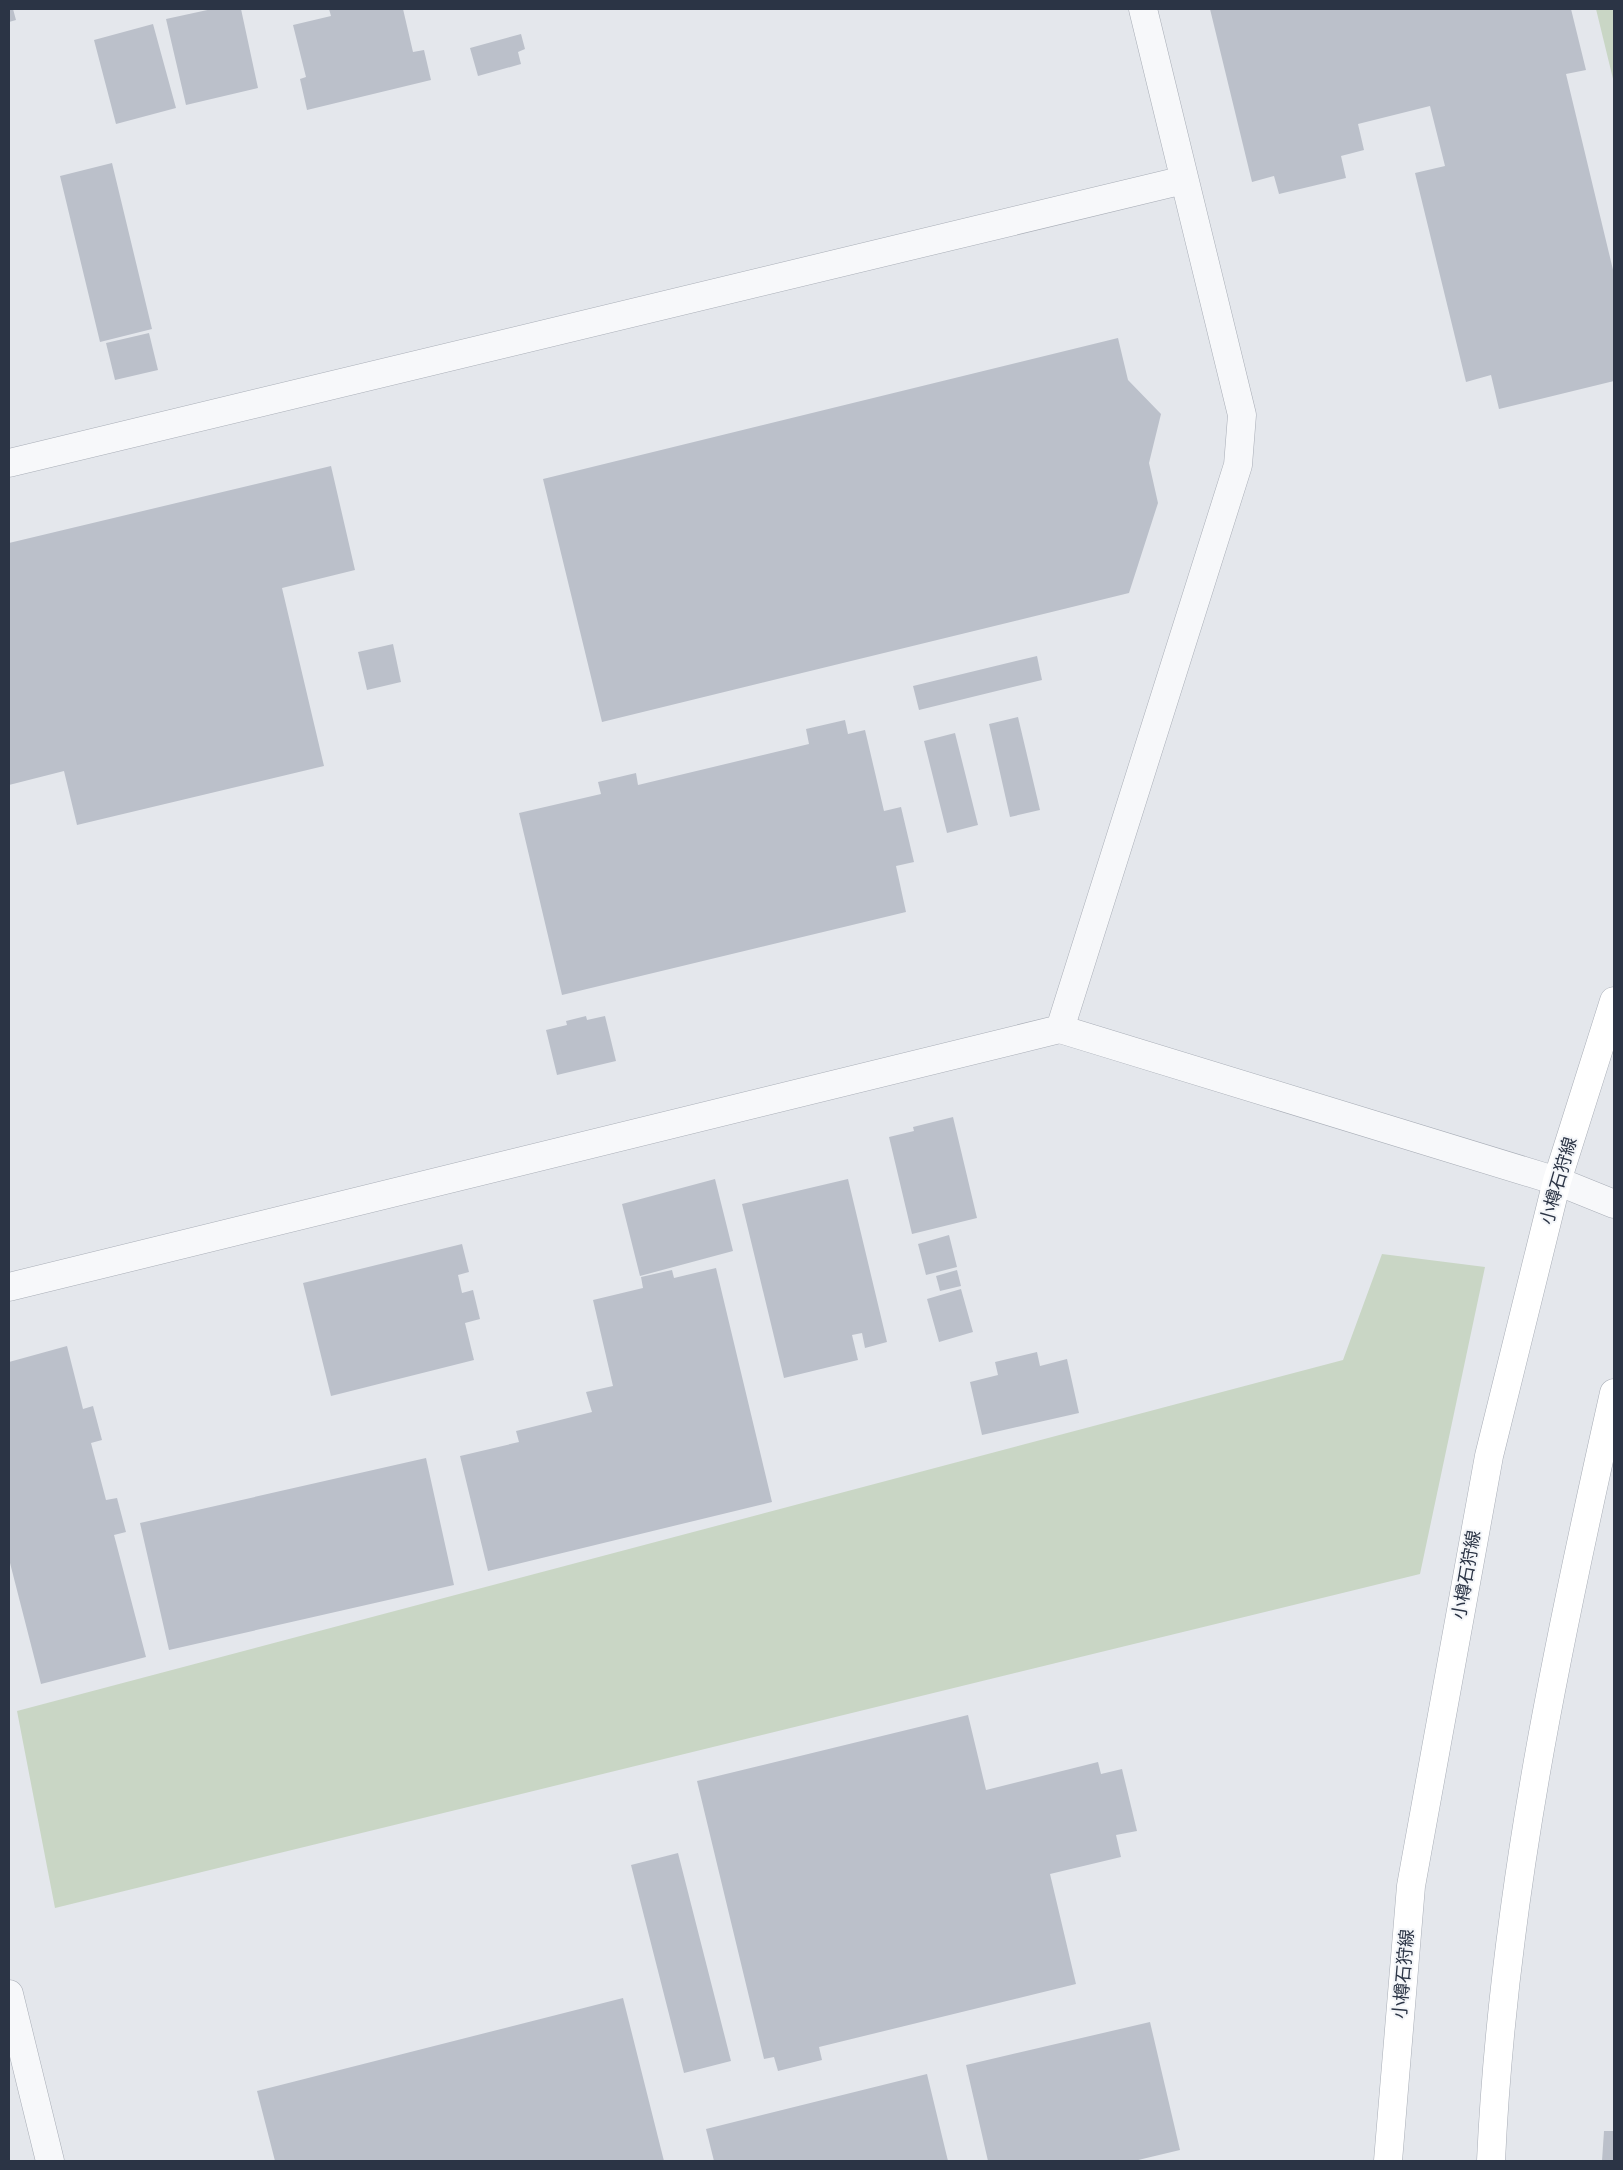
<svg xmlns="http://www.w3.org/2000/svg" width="1623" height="2170" font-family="'Sofia Sans Condensed','Noto Sans JP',sans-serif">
<rect width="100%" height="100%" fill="#e4e7ec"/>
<path fill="#c9d6c5" d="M 1596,9 L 1614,9 L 1614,83 Z
M 1382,1254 L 1485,1267 L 1420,1574 L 55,1908 L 17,1711 L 1343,1360 Z"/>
<path fill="#bbc0ca" d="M 9,9 L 13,9 L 16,20 L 9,22 Z
M 212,9 L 241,9 L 258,88 L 186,105 L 166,19 Z
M 329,9 L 403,9 L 413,52 L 424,50 L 431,80 L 307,110 L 300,79 L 306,77 L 293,25 L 331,16 Z
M 1210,9 L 1571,9 L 1586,70 L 1566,74 L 1614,274 L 1614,381 L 1499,409 L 1491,375 L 1466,382 L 1415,173 L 1445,166 L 1430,106 L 1358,124 L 1364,150 L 1341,156 L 1346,178 L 1279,194 L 1274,176 L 1252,182 Z
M 153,24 L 176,108 L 116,124 L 94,40 Z
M 521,34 L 525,49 L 518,52 L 521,64 L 478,76 L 470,48 Z
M 112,163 L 152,329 L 100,342 L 60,176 Z
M 149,333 L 158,370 L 115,380 L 106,343 Z
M 1118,338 L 1128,380 L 1161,414 L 1149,463 L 1158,503 L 1129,593 L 602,722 L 543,479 Z
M 331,466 L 355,570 L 282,588 L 324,766 L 77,825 L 64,771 L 9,785 L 9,543 Z
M 393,644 L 401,682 L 367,690 L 358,652 Z
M 1037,656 L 1042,680 L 919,710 L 913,686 Z
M 1018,717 L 1040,810 L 1010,817 L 989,724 Z
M 845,720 L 848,734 L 865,730 L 884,811 L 901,807 L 914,862 L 896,866 L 906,912 L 562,995 L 519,813 L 601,794 L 598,782 L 636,773 L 638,785 L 809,744 L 806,729 Z
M 955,733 L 978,825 L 947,833 L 924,741 Z
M 586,1016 L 587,1020 L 605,1016 L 616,1061 L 557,1075 L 546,1030 L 567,1025 L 566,1021 Z
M 953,1117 L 977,1218 L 912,1234 L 889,1137 L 914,1131 L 913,1127 Z
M 715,1179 L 733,1251 L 640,1276 L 622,1204 Z
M 848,1179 L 887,1342 L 865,1348 L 862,1333 L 852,1335 L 858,1360 L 784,1378 L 742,1204 Z
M 949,1235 L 957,1267 L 926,1275 L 918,1244 Z
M 462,1244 L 469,1272 L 458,1275 L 462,1293 L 473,1290 L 480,1319 L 465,1323 L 474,1360 L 331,1396 L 303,1283 Z
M 716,1268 L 772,1502 L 488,1571 L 460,1456 L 519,1442 L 516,1431 L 592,1412 L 586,1392 L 613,1386 L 593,1300 L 643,1288 L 641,1277 L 672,1270 L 674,1278 Z
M 957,1270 L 961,1286 L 940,1291 L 936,1276 Z
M 961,1289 L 973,1332 L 939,1342 L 927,1299 Z
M 67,1346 L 83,1409 L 93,1406 L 102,1440 L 91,1443 L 106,1500 L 117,1498 L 126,1532 L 114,1535 L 146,1657 L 41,1684 L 9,1559 L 9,1362 Z
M 1037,1352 L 1040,1366 L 1067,1359 L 1079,1413 L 982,1435 L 970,1382 L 998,1375 L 995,1362 Z
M 426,1458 L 454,1585 L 169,1650 L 140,1523 Z
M 968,1715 L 986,1790 L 1098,1762 L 1101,1774 L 1122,1769 L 1137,1831 L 1116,1835 L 1121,1857 L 1050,1874 L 1076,1984 L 819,2047 L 822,2060 L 778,2071 L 774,2057 L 764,2059 L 697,1781 Z
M 678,1853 L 731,2061 L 684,2073 L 631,1865 Z
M 623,1998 L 664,2161 L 275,2161 L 257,2091 Z
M 1150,2022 L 1180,2150 L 1134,2161 L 988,2161 L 966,2065 Z
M 927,2074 L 948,2161 L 714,2161 L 706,2129 Z
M 1604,2131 L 1614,2131 L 1614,2161 L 1602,2161 Z"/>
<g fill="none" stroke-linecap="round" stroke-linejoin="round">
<defs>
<path id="minor" d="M 9,463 L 1184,180
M 1060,1029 L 1238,465 L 1242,415 L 1143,9
M 9,1287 L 1060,1029 L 1557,1181 L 1614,1204"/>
<path id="tertiary" d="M 9,1994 L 50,2161"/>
<path id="secondary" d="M 1388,2161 L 1411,1886 L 1489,1456 L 1557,1181 L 1614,1001
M 1491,2161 C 1503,1901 1557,1646 1614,1393"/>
</defs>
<use href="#minor" stroke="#a9aeb7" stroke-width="29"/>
<use href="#tertiary" stroke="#a9aeb7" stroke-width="29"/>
<use href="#secondary" stroke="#a9aeb7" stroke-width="29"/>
<use href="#minor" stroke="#f7f8fa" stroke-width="28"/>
<use href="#tertiary" stroke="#f7f8fa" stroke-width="28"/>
<use href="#secondary" stroke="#fff" stroke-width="28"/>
</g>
<g text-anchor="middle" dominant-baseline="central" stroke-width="4" stroke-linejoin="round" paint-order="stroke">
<g font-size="18" fill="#2b3445" stroke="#f4f6f9">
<text transform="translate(1559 1181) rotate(-74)">小樽石狩線</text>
<text transform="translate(1467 1575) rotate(-80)">小樽石狩線</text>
<text transform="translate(1404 1974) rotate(-85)">小樽石狩線</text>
</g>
</g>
<rect width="1623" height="2170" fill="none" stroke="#2b3445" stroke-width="20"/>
</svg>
